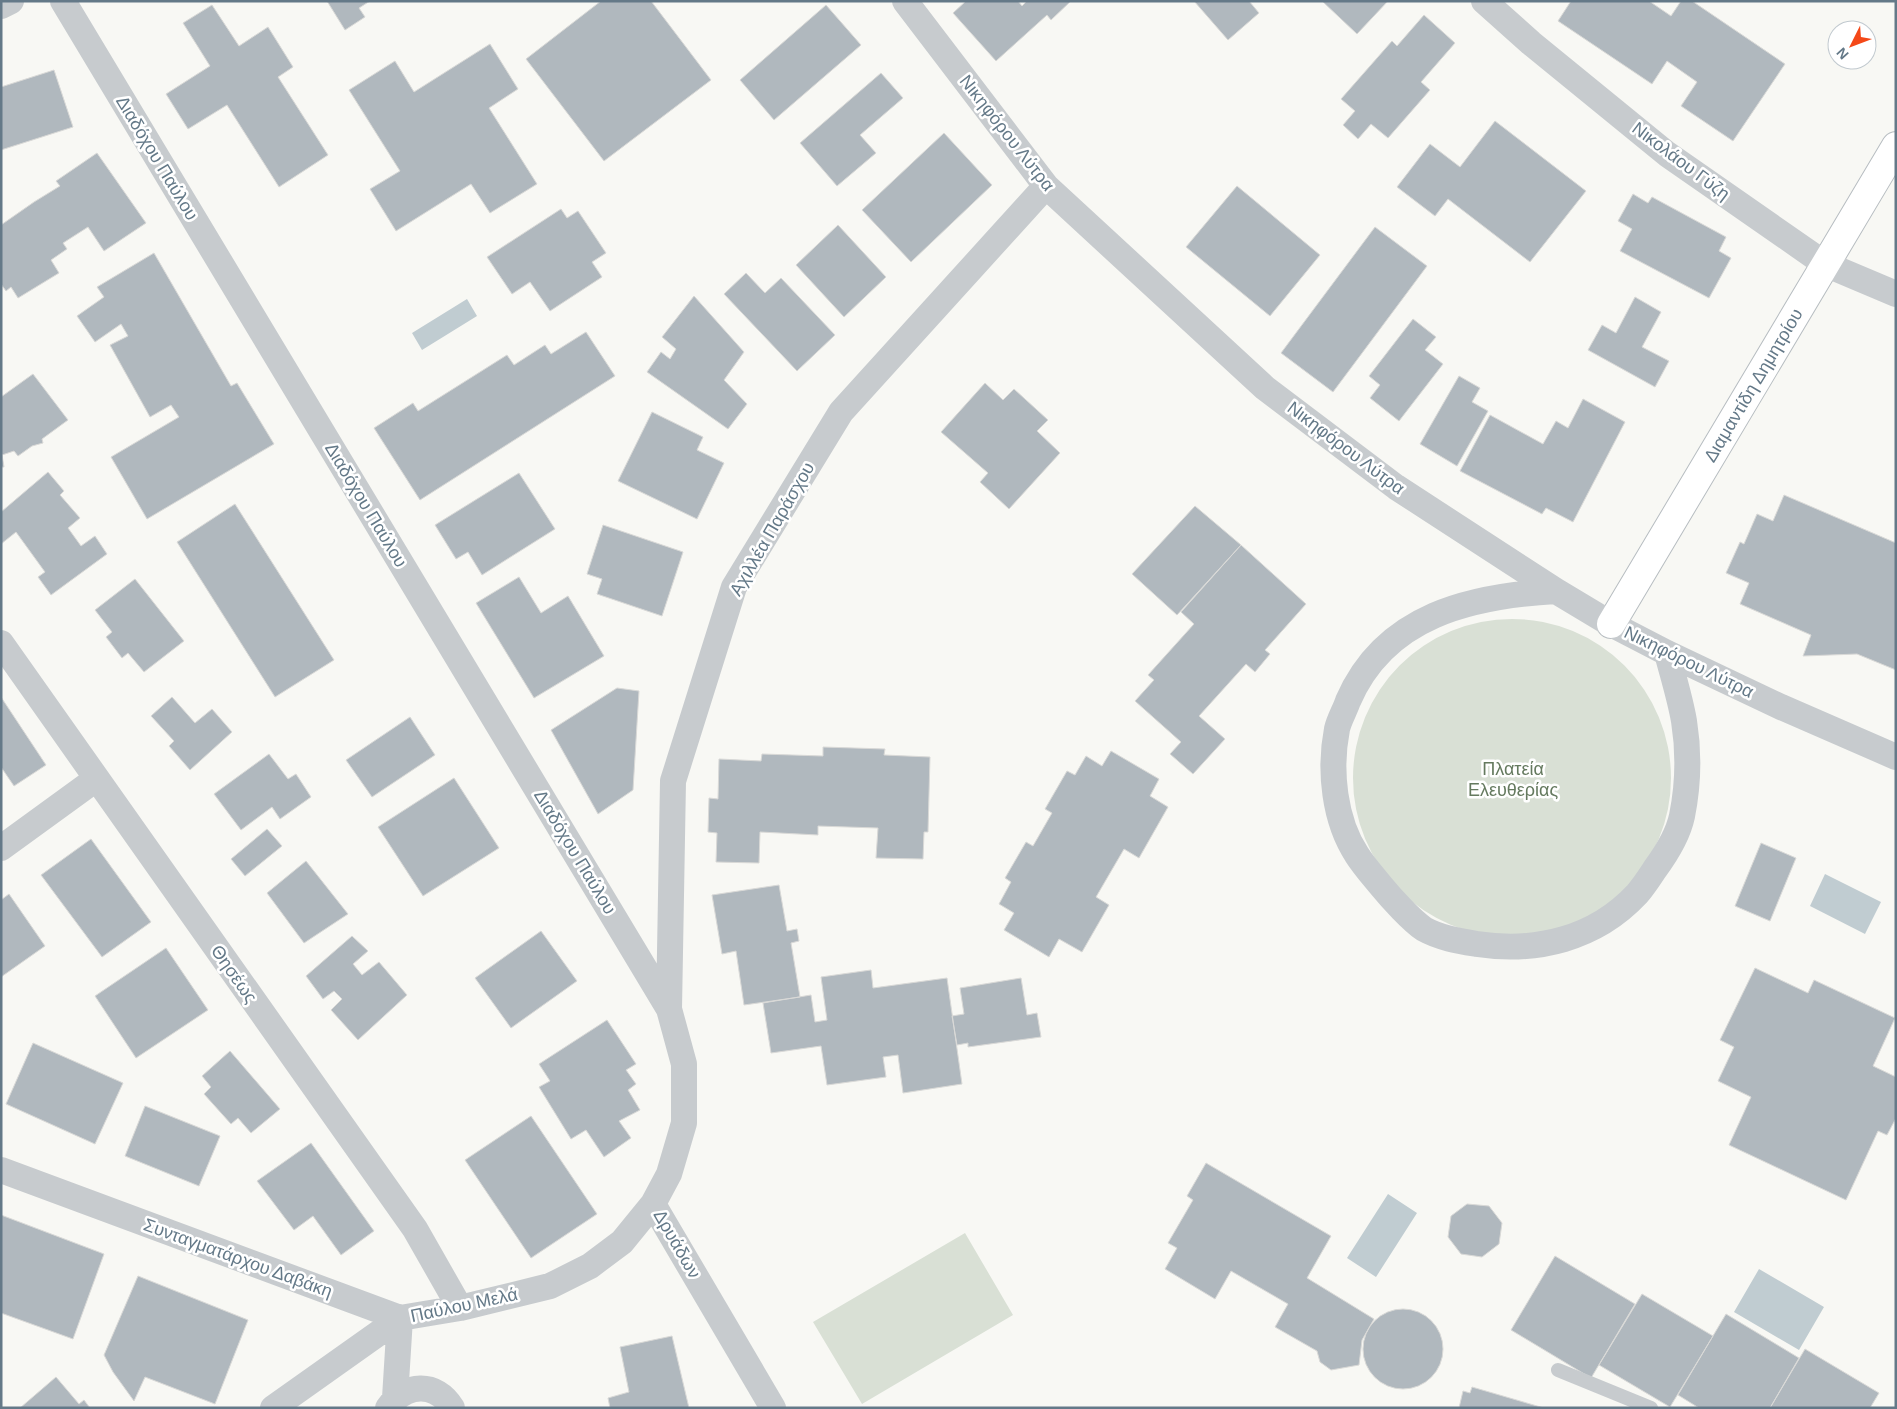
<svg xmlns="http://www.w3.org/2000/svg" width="1897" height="1409" font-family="Helvetica,sans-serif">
<rect width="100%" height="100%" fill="#f8f8f4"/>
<path fill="#d9e0d5" d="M1353 778a159 159 0 1 1 318 0a159 159 0 1 1-318 0Z
M 965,1233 L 1013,1315 L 862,1404 L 813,1322 Z"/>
<path fill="#c0ccd1" d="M 467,299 L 477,316 L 422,350 L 412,333 Z
M 1825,874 L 1881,902 L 1865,934 L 1810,906 Z
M 1388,1194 L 1417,1213 L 1376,1277 L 1347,1258 Z
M 1759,1269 L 1824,1307 L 1799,1350 L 1734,1312 Z"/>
<path fill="#b0b8be" stroke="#d9d9d7" d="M 327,1 L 370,1 L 359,8 L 365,17 L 345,30 Z
M 601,1 L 651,1 L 711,80 L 604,161 L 526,59 Z
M 966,1 L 1018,1 L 1022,6 L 1027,1 L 1071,1 L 1051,20 L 1047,15 L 996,61 L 953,13 Z
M 1194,1 L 1249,1 L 1259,13 L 1228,40 Z
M 1322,1 L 1388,1 L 1357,34 Z
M 1571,1 L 1649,1 L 1671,16 L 1681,1 L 1692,1 L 1785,64 L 1733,141 L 1681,106 L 1697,82 L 1667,61 L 1652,84 L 1558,21 Z
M 212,5 L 239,46 L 268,27 L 293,67 L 278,77 L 328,155 L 279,187 L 227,105 L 188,129 L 166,94 L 210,66 L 183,23 Z
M 826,5 L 861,45 L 774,120 L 740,80 Z
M 1424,15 L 1455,43 L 1421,82 L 1430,90 L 1388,138 L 1371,124 L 1358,139 L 1343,125 L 1355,111 L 1341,99 L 1392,41 L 1397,46 Z
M 490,44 L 518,89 L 489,108 L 537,184 L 490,213 L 471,184 L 396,231 L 370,189 L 400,171 L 349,90 L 395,61 L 414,92 Z
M 54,70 L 73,127 L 1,150 L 1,87 Z
M 881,73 L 903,98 L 860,135 L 876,153 L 837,186 L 800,143 Z
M 1495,121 L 1586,191 L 1530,262 L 1448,199 L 1435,216 L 1397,187 L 1430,144 L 1460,167 Z
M 944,133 L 992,185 L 911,262 L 862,210 Z
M 97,153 L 146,223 L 104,251 L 88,227 L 63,243 L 67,249 L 51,260 L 59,273 L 18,298 L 11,287 L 6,291 L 1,284 L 1,225 L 34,202 L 60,186 L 56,181 Z
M 1237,186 L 1320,255 L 1270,316 L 1186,247 Z
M 1633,194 L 1648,203 L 1652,197 L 1726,237 L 1719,251 L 1731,258 L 1709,298 L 1620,251 L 1632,229 L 1618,221 Z
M 561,209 L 567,218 L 578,211 L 606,253 L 592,262 L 602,277 L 550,311 L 530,282 L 512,294 L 487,257 Z
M 838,225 L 886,277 L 844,317 L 796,265 Z
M 1375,227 L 1427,266 L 1333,392 L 1281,353 Z
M 154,253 L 231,386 L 237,383 L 274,444 L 147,519 L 111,457 L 179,417 L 171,405 L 150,417 L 110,345 L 128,336 L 121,324 L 95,342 L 77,316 L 104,297 L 97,287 Z
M 746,273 L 765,293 L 781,278 L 835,335 L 797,371 L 724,294 Z
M 694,296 L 744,352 L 724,380 L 747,404 L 728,429 L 647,372 L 661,352 L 670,359 L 676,349 L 662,337 Z
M 1635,297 L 1661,312 L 1642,347 L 1669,361 L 1655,387 L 1588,350 L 1602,325 L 1616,333 Z
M 1413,319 L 1436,337 L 1425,350 L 1443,364 L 1399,421 L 1370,398 L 1380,385 L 1369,376 Z
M 586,332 L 615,376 L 420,500 L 374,428 L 413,403 L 418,411 L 507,355 L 514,365 L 545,345 L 551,354 Z
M 33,374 L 68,420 L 42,439 L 43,443 L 32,446 L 18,456 L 14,451 L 2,455 L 4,467 L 1,467 L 1,397 Z
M 1459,376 L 1480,388 L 1472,402 L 1488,411 L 1457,466 L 1420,444 Z
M 985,383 L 1003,400 L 1014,389 L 1048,420 L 1037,431 L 1060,453 L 1009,509 L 980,482 L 988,473 L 941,432 Z
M 1583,399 L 1625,422 L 1573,522 L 1546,508 L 1542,514 L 1460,471 L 1490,415 L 1543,444 L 1556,421 L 1568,428 Z
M 652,412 L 703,437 L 697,450 L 724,463 L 697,519 L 618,481 Z
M 48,472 L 64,491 L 60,495 L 80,518 L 68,528 L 81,546 L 95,536 L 107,554 L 51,595 L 38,577 L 45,572 L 16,532 L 1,544 L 1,512 Z
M 519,473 L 555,529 L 482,575 L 468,552 L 456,559 L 435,525 Z
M 1784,495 L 1896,543 L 1896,670 L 1857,654 L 1803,656 L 1811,635 L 1740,604 L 1749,583 L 1726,573 L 1740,542 L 1744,544 L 1757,514 L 1773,521 Z
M 235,504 L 334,660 L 275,697 L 177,542 Z
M 1195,506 L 1241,545 L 1177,615 L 1132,574 Z
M 603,525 L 683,552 L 662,616 L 597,594 L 602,579 L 587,574 Z
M 1241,545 L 1306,604 L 1265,650 L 1270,654 L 1255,672 L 1246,664 L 1199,716 L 1225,739 L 1193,774 L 1170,754 L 1181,742 L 1135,701 L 1154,680 L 1148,675 L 1194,624 L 1181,612 Z
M 519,577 L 541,613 L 568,596 L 604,656 L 534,698 L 476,603 Z
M 135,579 L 184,641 L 144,672 L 128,653 L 122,658 L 106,637 L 112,632 L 95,610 Z
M 617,688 L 639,691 L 633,790 L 598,814 L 551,730 Z
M 1,697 L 46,765 L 14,786 L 1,767 Z
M 172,697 L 195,723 L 212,709 L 232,732 L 190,770 L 169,746 L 174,741 L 151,716 Z
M 410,717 L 435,755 L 372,797 L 346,760 Z
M 823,747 L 885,749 L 884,755 L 930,757 L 928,832 L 924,832 L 923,859 L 876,858 L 878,828 L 818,826 L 818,835 L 760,832 L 759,863 L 716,862 L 717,833 L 708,832 L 709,798 L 718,799 L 719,759 L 761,761 L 762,754 L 823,756 Z
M 1111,751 L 1159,779 L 1150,796 L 1168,807 L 1139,858 L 1124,849 L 1096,897 L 1109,905 L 1082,952 L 1059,939 L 1049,957 L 1004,930 L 1014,913 L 999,904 L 1011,882 L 1005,878 L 1026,842 L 1033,846 L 1052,813 L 1045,809 L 1067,771 L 1075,775 L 1086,756 L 1102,766 Z
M 269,754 L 288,779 L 296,774 L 311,797 L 280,819 L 272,807 L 241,830 L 214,794 Z
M 454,778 L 499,848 L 423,896 L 378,827 Z
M 267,829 L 282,846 L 245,876 L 231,859 Z
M 91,839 L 151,922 L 102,957 L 41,875 Z
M 1761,843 L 1796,858 L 1770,921 L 1735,906 Z
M 306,861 L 348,914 L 304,943 L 267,893 Z
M 779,885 L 787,931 L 797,929 L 799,941 L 791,943 L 800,997 L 744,1005 L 736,951 L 722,954 L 712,895 Z
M 9,894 L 45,946 L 1,977 L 1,900 Z
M 541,931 L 577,981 L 511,1028 L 475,978 Z
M 352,936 L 368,951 L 353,964 L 362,975 L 379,962 L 407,995 L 358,1040 L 331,1010 L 342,999 L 334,991 L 323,999 L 306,976 Z
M 166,948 L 208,1010 L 136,1058 L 95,996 Z
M 1755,968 L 1808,993 L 1814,980 L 1895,1018 L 1873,1066 L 1896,1077 L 1896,1118 L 1887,1135 L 1878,1131 L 1846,1200 L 1729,1145 L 1751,1097 L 1718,1081 L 1734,1047 L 1720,1040 Z
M 871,970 L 873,988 L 947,978 L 962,1084 L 903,1093 L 898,1055 L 883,1057 L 886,1077 L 827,1085 L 821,1046 L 771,1053 L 763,1003 L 811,995 L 815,1022 L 827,1020 L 821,977 Z
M 1021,978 L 1027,1015 L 1037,1013 L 1041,1037 L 968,1047 L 968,1043 L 957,1045 L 952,1016 L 964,1014 L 960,988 Z
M 607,1020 L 636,1064 L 626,1070 L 636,1084 L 628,1090 L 640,1110 L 619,1121 L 631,1138 L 604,1157 L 586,1130 L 571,1139 L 539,1087 L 550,1081 L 539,1064 Z
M 33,1043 L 123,1083 L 95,1144 L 6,1104 Z
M 230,1051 L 280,1109 L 251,1133 L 238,1118 L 231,1124 L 204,1094 L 211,1087 L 202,1076 Z
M 145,1106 L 220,1136 L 199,1186 L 125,1156 Z
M 531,1116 L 597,1214 L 531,1258 L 465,1160 Z
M 311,1143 L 374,1231 L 341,1255 L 313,1216 L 294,1230 L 257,1181 Z
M 1206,1163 L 1331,1236 L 1307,1278 L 1374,1319 L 1362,1340 L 1359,1365 L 1331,1370 L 1320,1362 L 1317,1351 L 1275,1327 L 1288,1304 L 1231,1271 L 1215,1299 L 1165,1269 L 1177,1248 L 1168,1243 L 1193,1200 L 1187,1196 Z
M 1467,1204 L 1489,1206 L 1502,1223 L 1499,1244 L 1482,1257 L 1461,1254 L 1448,1237 L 1451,1216 Z
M 1,1215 L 104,1254 L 73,1339 L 1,1313 Z
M 1555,1256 L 1635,1304 L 1591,1378 L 1511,1330 Z
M 138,1276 L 248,1320 L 215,1404 L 145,1377 L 134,1401 L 113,1372 L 104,1355 Z
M 1642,1294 L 1713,1336 L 1670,1407 L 1599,1365 Z
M1363 1349a40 40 0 1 1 80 0a40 40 0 1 1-80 0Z
M 1726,1314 L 1799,1358 L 1770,1408 L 1699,1408 L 1678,1395 Z
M 672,1336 L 689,1408 L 610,1408 L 608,1398 L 629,1392 L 620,1347 Z
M 1805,1349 L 1879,1393 L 1870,1408 L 1770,1408 Z
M 56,1377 L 79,1404 L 84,1400 L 90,1408 L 20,1408 Z
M 1472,1387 L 1544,1408 L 1459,1408 L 1463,1391 L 1470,1393 Z"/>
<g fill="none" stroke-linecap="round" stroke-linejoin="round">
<defs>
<g id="secondary">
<path id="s1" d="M 1611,624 L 1896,146"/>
</g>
</defs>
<use href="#secondary" stroke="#b7bdc1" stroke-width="30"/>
<path stroke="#c7cbce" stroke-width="14" d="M 1558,1370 L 1651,1408"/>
<path stroke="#c7cbce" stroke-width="26" d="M 63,1 L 669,1009 L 684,1064 L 684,1123 L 669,1174 L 653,1204 L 773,1408
M 905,1 L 1046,186 L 1265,388 L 1396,487 L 1556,591 L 1611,624 L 1667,653 L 1781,707 L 1896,757
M 1484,1 L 1531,43 L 1667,154 L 1825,264 L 1896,294
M 1,6 L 11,1
M 1556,591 C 1471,596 1385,615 1348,701 C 1345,710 1339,720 1337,729 C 1329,770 1334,820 1357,855 C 1364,866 1373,876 1382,887 C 1391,898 1412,921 1424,929 C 1440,938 1459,941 1477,944 C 1536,953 1595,939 1637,894 C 1644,886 1649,878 1655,869 C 1666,854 1678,835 1682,816 C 1688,786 1689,752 1684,721 C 1680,698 1673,676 1667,653
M 1,643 L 415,1229 L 460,1308
M 1,848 L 96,779
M 669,1009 L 673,781 L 734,587 L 841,412 L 1046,186
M 1,1170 L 400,1318
M 395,1398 L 400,1318
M 273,1408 L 400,1318 L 460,1308 L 550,1286 L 590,1266 L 622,1242 L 653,1204
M 388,1408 C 405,1383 436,1381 452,1408"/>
<use href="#secondary" stroke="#fff" stroke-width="28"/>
</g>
<g text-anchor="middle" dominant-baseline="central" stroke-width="5" stroke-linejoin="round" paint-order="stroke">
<g font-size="18" fill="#647988" stroke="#fff">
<text transform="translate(1007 133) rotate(52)">Νικηφόρου Λύτρα</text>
<text transform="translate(157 158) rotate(59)">Διαδόχου Παύλου</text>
<text transform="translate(1681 161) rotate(37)">Νικολάου Γύζη</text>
<text stroke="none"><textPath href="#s1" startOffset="278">Διαμαντίδη Δημητρίου</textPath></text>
<text transform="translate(1346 448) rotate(37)">Νικηφόρου Λύτρα</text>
<text transform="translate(366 505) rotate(59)">Διαδόχου Παύλου</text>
<text transform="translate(772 529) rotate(-60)">Αχιλλέα Παράσχου</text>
<text transform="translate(1689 662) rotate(26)">Νικηφόρου Λύτρα</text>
<text transform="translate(575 852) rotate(59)">Διαδόχου Παύλου</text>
<text transform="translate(234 974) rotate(55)">Θησέως</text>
<text transform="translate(677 1244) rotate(60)">Δρυάδων</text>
<text transform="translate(238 1258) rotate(20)">Συνταγματάρχου Δαβάκη</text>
<text transform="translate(464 1305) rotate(-12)">Παύλου Μελά</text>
</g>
<g font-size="18" fill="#657a5f" stroke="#fff">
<text x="1513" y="769">Πλατεία<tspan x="1513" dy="21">Ελευθερίας</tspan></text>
</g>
</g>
<rect width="1897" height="1409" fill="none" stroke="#647988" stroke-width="5"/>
<g transform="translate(1852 45) rotate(228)"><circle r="24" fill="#ffffff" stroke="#c1c9cf"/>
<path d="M0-4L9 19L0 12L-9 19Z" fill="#f44818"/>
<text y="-8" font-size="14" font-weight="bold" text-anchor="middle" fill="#647988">N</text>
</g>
</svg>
